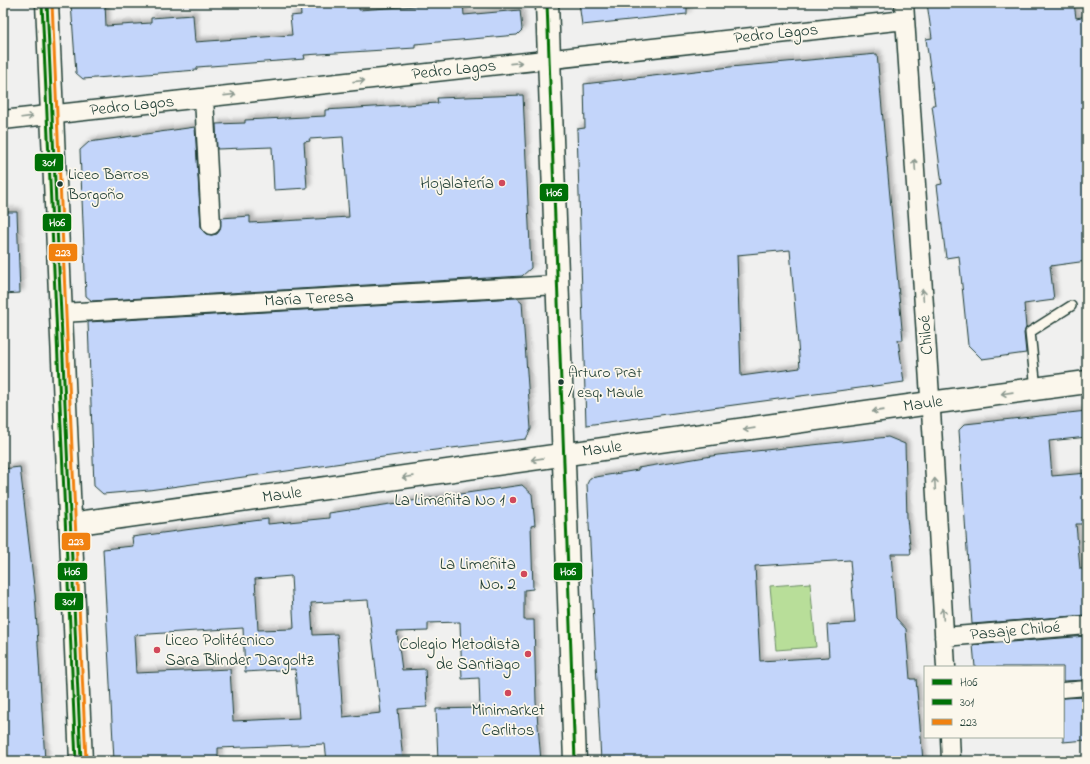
<svg xmlns="http://www.w3.org/2000/svg" width="1090" height="764" font-family="'Indie Flower',sans-serif">
<defs>
<filter id="shadow"><feDropShadow dx="3.5" dy="-3.5" stdDeviation="2" flood-color="#0004"/></filter>
</defs>
<rect width="100%" height="100%" fill="#f0f0ef"/>
<filter id="ink" filterUnits="userSpaceOnUse"><feTurbulence type="fractalNoise" baseFrequency=".025" numOctaves="2"/><feDisplacementMap in="SourceGraphic" scale="8" xChannelSelector="R" yChannelSelector="G"/><feConvolveMatrix kernelMatrix="1 2 1 2 8 2 1 2 1" color-interpolation-filters="sRGB"/></filter>
<g filter="url(#ink)">
<path fill="#b8de99" stroke="#6c8e66" d="M 810,583 L 816,647 L 776,650 L 770,586 Z"/>
<path fill="#c3d5fa" stroke="#1f3d34" fill-rule="evenodd" filter="url(#shadow)" d="M 71,3 L 105,3 L 106,26 L 151,23 L 151,18 L 193,15 L 195,42 L 292,35 L 290,16 L 301,15 L 300,3 L 359,3 L 359,10 L 430,5 L 430,3 L 463,3 L 464,15 L 520,10 L 522,30 L 517,35 L 415,44 L 415,48 L 304,55 L 305,59 L 197,67 L 197,70 L 83,79 L 76,73 Z
M 579,3 L 687,3 L 687,14 L 582,25 Z
M 927,3 L 1074,3 L 1076,18 L 1087,16 L 1087,261 L 1050,266 L 1054,300 L 1024,304 L 1026,328 L 1024,333 L 1026,353 L 982,359 L 968,345 L 959,256 L 946,258 L 937,185 L 942,184 L 932,105 L 935,105 L 926,39 L 932,38 Z
M 877,54 L 903,340 L 898,340 L 904,382 L 586,425 L 577,129 L 585,128 L 584,84 L 730,67 ZM 790,250 L 800,368 L 741,376 L 737,255 Z
M 523,95 L 531,268 L 522,276 L 92,301 L 86,296 L 80,150 L 89,142 L 195,127 L 201,226 L 202,230 L 206,234 L 212,235 L 217,234 L 220,230 L 221,218 L 250,216 L 250,223 L 349,217 L 343,137 L 309,139 L 310,141 L 304,142 L 307,188 L 274,190 L 272,147 L 217,149 L 216,124 L 245,123 L 245,120 L 325,116 L 325,110 L 438,103 L 437,98 Z
M 3,212 L 17,212 L 20,293 L 3,294 Z
M 517,298 L 522,302 L 531,429 L 526,439 L 411,453 L 280,472 L 149,490 L 103,494 L 94,486 L 88,322 Z
M 1087,411 L 1087,437 L 1049,441 L 1052,476 L 1087,473 L 1087,524 L 1076,524 L 1080,569 L 1085,569 L 1087,587 L 1087,615 L 972,624 L 959,430 L 965,424 Z
M 888,437 L 905,444 L 907,519 L 911,554 L 891,554 L 896,618 L 906,629 L 910,679 L 916,679 L 923,761 L 601,761 L 587,484 L 590,478 L 638,470 L 638,468 L 718,455 ZM 850,560 L 855,623 L 827,625 L 829,657 L 760,661 L 755,566 Z
M 20,467 L 35,595 L 45,761 L 3,761 L 3,469 Z
M 522,485 L 532,494 L 535,525 L 531,526 L 533,589 L 524,590 L 524,620 L 534,620 L 536,702 L 541,761 L 438,761 L 436,709 L 480,708 L 479,678 L 462,679 L 460,622 L 428,623 L 428,631 L 397,632 L 402,670 L 425,669 L 427,707 L 398,709 L 403,761 L 327,761 L 325,744 L 218,748 L 218,761 L 114,761 L 103,549 L 133,546 L 132,537 L 268,519 L 268,524 L 329,518 L 329,513 ZM 291,576 L 294,628 L 292,629 L 258,630 L 255,579 ZM 368,600 L 381,713 L 343,717 L 337,634 L 313,635 L 311,603 ZM 243,628 L 245,672 L 295,669 L 299,718 L 233,721 L 230,669 L 136,673 L 134,635 Z
M 1087,636 L 1087,680 L 1063,681 L 1063,667 L 975,667 L 973,645 Z
M 1087,697 L 1087,740 L 1063,742 L 1063,698 Z"/>
<g fill="none" stroke-linecap="round" stroke-linejoin="round">
<defs>
<path id="service" d="M 1036,389 L 1030,332 L 1071,306"/>
<path id="pedestrian" d="M 1063,690 L 1087,688"/>
<path id="minor" d="M 904,3 L 932,427 L 946,667
M 204,98 L 211,225
M 3,120 L 905,20
M 61,313 L 557,285
M 944,637 L 1087,625
M 950,737 L 951,761"/>
<path id="tertiary" d="M 547,3 L 575,761
M 71,524 L 930,403 L 1087,382"/>
<path id="primary" d="M 47,3 L 81,761"/>
</defs>
<use href="#service" stroke="#1f3d34" stroke-width="12"/>
<use href="#pedestrian" stroke="#1f3d34" stroke-width="17"/>
<use href="#minor" stroke="#1f3d34" stroke-width="21"/>
<use href="#tertiary" stroke="#1f3d34" stroke-width="25"/>
<use href="#primary" stroke="#1f3d34" stroke-width="25"/>
<use href="#service" stroke="#fbf7ec" stroke-width="9"/>
<use href="#pedestrian" stroke="#fbf7ec" stroke-width="14"/>
<use href="#minor" stroke="#fbf7ec" stroke-width="18"/>
<use href="#tertiary" stroke="#fbf7ec" stroke-width="22"/>
<use href="#primary" stroke="#fbf7ec" stroke-width="22"/>
<defs>
<path id="bus-1" d="M 47,3 L 81,761
M 547,3 L 575,761"/>
<path id="bus-2" d="M 42,3 L 76,761"/>
<path id="bus-3" d="M 52,3 L 86,761"/>
</defs>
<use href="#bus-1" stroke="#fbf7ec" stroke-width="6"/>
<use href="#bus-2" stroke="#fbf7ec" stroke-width="6"/>
<use href="#bus-3" stroke="#fbf7ec" stroke-width="6"/>
<use href="#bus-1" stroke="#007106" stroke-width="3"/>
<use href="#bus-2" stroke="#007106" stroke-width="3"/>
<use href="#bus-3" stroke="#f1810f" stroke-width="3"/>
</g>
<defs><path id="oneway-shaft" d="M-6 0H5M1.5-3L5.5 0L1.5 3" fill="none" stroke-width="1.6" stroke-linecap="round" stroke-linejoin="round"/></defs>
<g stroke="#8d9a90">
<use href="#oneway-shaft" transform="translate(516 63) rotate(-6)"/>
<use href="#oneway-shaft" transform="translate(359 81) rotate(-6)"/>
<use href="#oneway-shaft" transform="translate(230 95) rotate(-6)"/>
<use href="#oneway-shaft" transform="translate(27 117) rotate(-7)"/>
<use href="#oneway-shaft" transform="translate(915 165) rotate(-94)"/>
<use href="#oneway-shaft" transform="translate(923 295) rotate(-94)"/>
<use href="#oneway-shaft" transform="translate(1007 393) rotate(172)"/>
<use href="#oneway-shaft" transform="translate(878 411) rotate(172)"/>
<use href="#oneway-shaft" transform="translate(749 429) rotate(172)"/>
<use href="#oneway-shaft" transform="translate(537 459) rotate(172)"/>
<use href="#oneway-shaft" transform="translate(408 477) rotate(172)"/>
<use href="#oneway-shaft" transform="translate(935 484) rotate(-93)"/>
<use href="#oneway-shaft" transform="translate(943 614) rotate(-93)"/>
</g>
</g>
<g fill="#d1495b" stroke="#fbf7ec" stroke-width="1.5">
<circle cx="502" cy="183" r="4"/>
<circle cx="513" cy="500" r="4"/>
<circle cx="524" cy="574" r="4"/>
<circle cx="157" cy="650" r="4"/>
<circle cx="528" cy="654" r="4"/>
<circle cx="508" cy="693" r="4"/>
</g>
<g fill="#1f3d34" stroke="#fbf7ec" stroke-width="1.5">
<circle cx="60" cy="184" r="3.5"/>
<circle cx="561" cy="382" r="3.5"/>
</g>
<g text-anchor="middle" dominant-baseline="central" stroke-width="3.5" stroke-linejoin="round" paint-order="stroke">
<g font-size="16" fill="#1f3d34" stroke="#fbf7ec" text-anchor="start">
<text x="68" y="175">Liceo Barros<tspan x="68" dy="20">Borgoño</tspan></text>
<text x="568" y="373">Arturo Prat<tspan x="568" dy="20">/ esq. Maule</tspan></text>
</g>
<g font-size="17" fill="#1f3d34" stroke="#fbf7ec">
<text transform="translate(776 34) rotate(-6)">Pedro Lagos</text>
<text transform="translate(454 70) rotate(-6)">Pedro Lagos</text>
<text transform="translate(132 106) rotate(-6)">Pedro Lagos</text>
<text transform="translate(309 299) rotate(-3)">María Teresa</text>
<text transform="translate(926 335) rotate(-94)">Chiloé</text>
<text transform="translate(923 404) rotate(-8)">Maule</text>
<text transform="translate(602 449) rotate(-8)">Maule</text>
<text transform="translate(282 495) rotate(-8)">Maule</text>
<text transform="translate(1015 631) rotate(-5)">Pasaje Chiloé</text>
</g>
<g font-size="17" fill="#1f3d34" stroke="#fbf7ec" text-anchor="end">
<text x="494" y="183">Hojalatería</text>
<text x="505" y="500">La Limeñita No 1</text>
<text x="516" y="564">La Limeñita<tspan x="516" dy="20">No. 2</tspan></text>
<text x="165" y="640" text-anchor="start">Liceo Politécnico<tspan x="165" dy="20">Sara Blinder Dargoltz</tspan></text>
<text x="520" y="644">Colegio Metodista<tspan x="520" dy="20">de Santiago</tspan></text>
<text x="508" y="710" text-anchor="middle">Minimarket<tspan x="508" dy="20">Carlitos</tspan></text>
</g>
</g>
<g stroke="#fbf7ec" stroke-width="1.5">
<rect x="34" y="153" width="30" height="19" rx="4" fill="#007106"/>
<rect x="539" y="183" width="30" height="19" rx="4" fill="#007106"/>
<rect x="42" y="213" width="30" height="19" rx="4" fill="#007106"/>
<rect x="48" y="243" width="30" height="19" rx="4" fill="#f1810f"/>
<rect x="61" y="532" width="30" height="19" rx="4" fill="#f1810f"/>
<rect x="57" y="562" width="31" height="19" rx="4" fill="#007106"/>
<rect x="553" y="562" width="30" height="19" rx="4" fill="#007106"/>
<rect x="54" y="592" width="30" height="19" rx="4" fill="#007106"/>
</g>
<g font-size="11" text-anchor="middle" font-weight="bold" fill="#fff">
<text x="49" y="166">301</text>
<text x="554" y="196">H06</text>
<text x="57" y="226">H06</text>
<text x="63" y="256">223</text>
<text x="76" y="545">223</text>
<text x="72" y="575">H06</text>
<text x="568" y="575">H06</text>
<text x="69" y="605">301</text>
</g>
<rect width="1090" height="764" fill="none" stroke="#fbf7ec" stroke-width="16"/>
<rect x="8" y="8" width="1074" height="748" fill="none" stroke="#1f3d34" stroke-width="1.5" filter="url(#ink)"/>
<rect x="924" y="666" width="140" height="72" fill="#fbf7ec" stroke="#a3ada2"/>
<rect x="932" y="679" width="20" height="6" fill="#007106" stroke="#a3ada2"/>
<text x="960" y="686" font-size="12" fill="#1f3d34">H06</text>
<rect x="932" y="699" width="20" height="6" fill="#007106" stroke="#a3ada2"/>
<text x="960" y="706" font-size="12" fill="#1f3d34">301</text>
<rect x="932" y="719" width="20" height="6" fill="#f1810f" stroke="#a3ada2"/>
<text x="960" y="726" font-size="12" fill="#1f3d34">223</text>
</svg>
